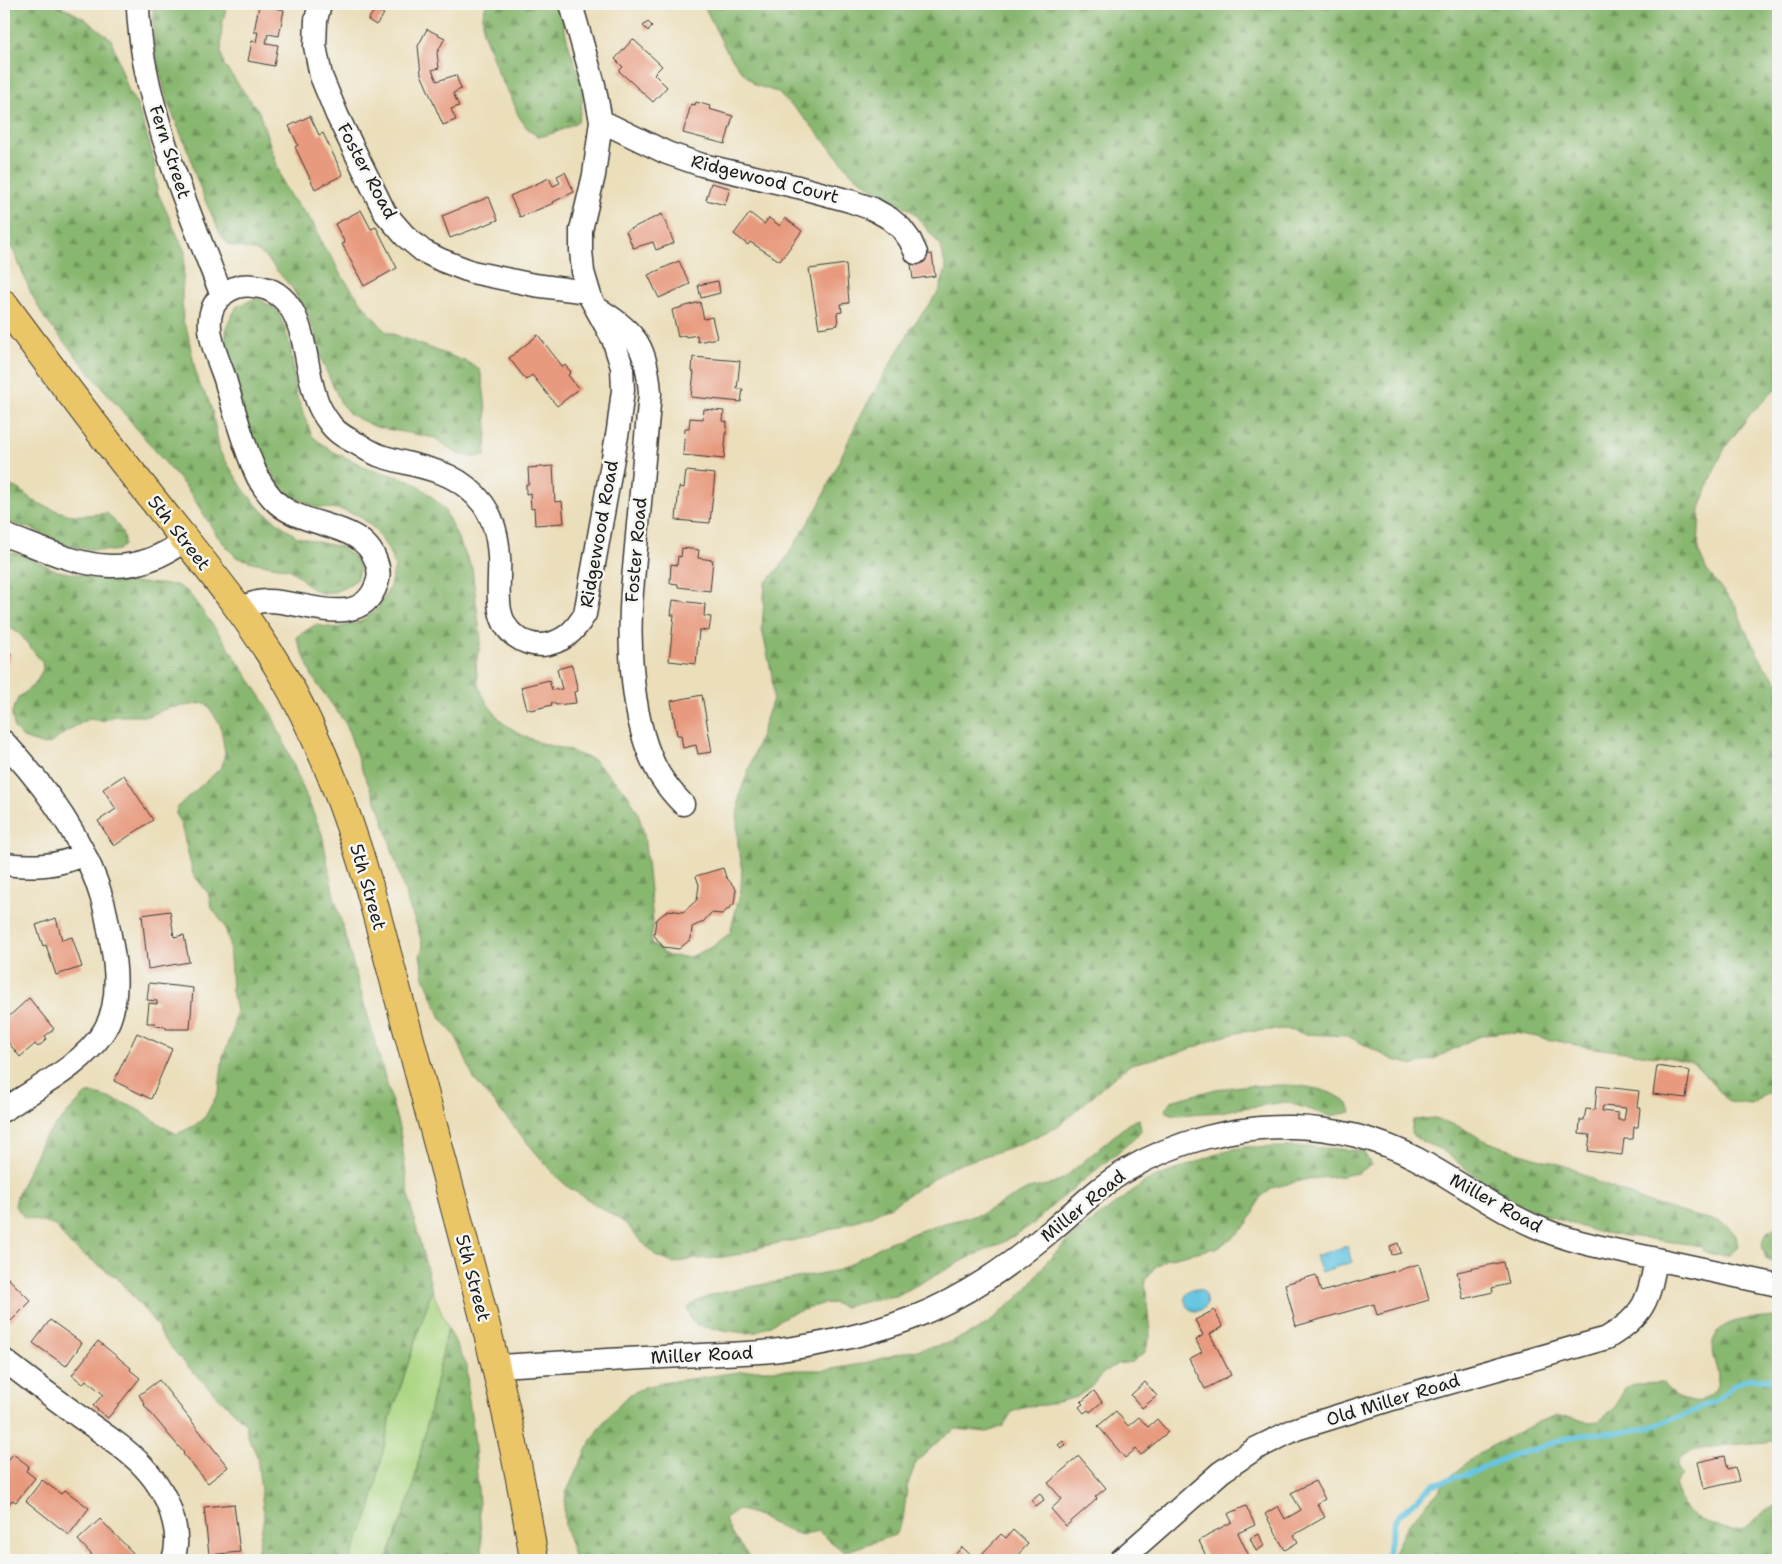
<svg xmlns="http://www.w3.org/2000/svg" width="1782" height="1564" font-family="'Shantell Sans',sans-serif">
<defs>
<pattern id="forest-firs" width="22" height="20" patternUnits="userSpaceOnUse" patternTransform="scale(1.25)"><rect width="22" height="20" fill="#88b76f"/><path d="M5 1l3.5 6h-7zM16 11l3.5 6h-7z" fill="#6e945a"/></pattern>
<pattern id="water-ripples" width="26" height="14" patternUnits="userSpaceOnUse" patternTransform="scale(1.25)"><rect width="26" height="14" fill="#63c5e1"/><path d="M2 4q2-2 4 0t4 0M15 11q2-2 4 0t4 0" fill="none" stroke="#55a9c0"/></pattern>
</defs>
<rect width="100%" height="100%" fill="#f6f6f2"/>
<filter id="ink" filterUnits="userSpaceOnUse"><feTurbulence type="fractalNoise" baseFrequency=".02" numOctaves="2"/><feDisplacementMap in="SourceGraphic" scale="10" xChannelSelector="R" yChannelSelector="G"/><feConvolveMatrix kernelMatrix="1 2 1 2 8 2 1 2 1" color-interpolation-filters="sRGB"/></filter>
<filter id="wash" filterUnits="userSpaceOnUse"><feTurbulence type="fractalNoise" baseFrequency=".0096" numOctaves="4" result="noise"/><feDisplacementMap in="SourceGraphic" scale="20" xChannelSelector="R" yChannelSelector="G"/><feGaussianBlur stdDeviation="1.12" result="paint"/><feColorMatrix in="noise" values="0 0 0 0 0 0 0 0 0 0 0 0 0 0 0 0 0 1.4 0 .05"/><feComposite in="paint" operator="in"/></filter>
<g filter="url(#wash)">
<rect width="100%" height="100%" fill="#ebdeba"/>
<path fill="#abd681" stroke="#64794e" d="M 432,1290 L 448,1328 L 412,1491 L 387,1560 L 350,1560 L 371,1507 L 390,1419 Z"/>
<path fill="url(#forest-firs)" stroke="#526a46" d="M 4,4 L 57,4 L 85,19 L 111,39 L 129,92 L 137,105 L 146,132 L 154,160 L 157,191 L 185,252 L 182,294 L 183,322 L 187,330 L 198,383 L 208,399 L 212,411 L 220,452 L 244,490 L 261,510 L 297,537 L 340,547 L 352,555 L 360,567 L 356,580 L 346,587 L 334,592 L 321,593 L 309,587 L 300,577 L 289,569 L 256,563 L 236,557 L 218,537 L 189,491 L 45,319 L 31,293 L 14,252 L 4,235 Z
M 153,4 L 227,4 L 222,25 L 221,52 L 224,65 L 259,112 L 284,186 L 291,197 L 311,220 L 318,233 L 323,246 L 333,259 L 339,272 L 364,306 L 385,331 L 467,362 L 480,370 C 486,398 489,428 485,456 L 472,457 L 458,454 L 435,438 L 376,427 L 351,415 L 342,405 L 325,368 L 319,353 L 317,337 L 306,313 L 292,288 L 267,259 L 257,251 L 229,245 L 221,235 L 205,200 L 194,172 L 191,158 L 167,101 L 154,46 Z
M 486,4 L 555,4 C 557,10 561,16 563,22 C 565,31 567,40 570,49 C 580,80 588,86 578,121 C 565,129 554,134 538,137 L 526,127 L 518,115 L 513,101 L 498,73 L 483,31 L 483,15 Z
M 703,4 L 1778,4 L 1778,387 L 1752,412 L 1726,446 L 1716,466 L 1700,508 L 1698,550 L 1707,571 L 1736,606 L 1744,628 L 1765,667 L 1778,682 L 1778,1082 L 1769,1092 L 1751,1104 L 1729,1102 L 1694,1063 L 1672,1058 L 1587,1047 L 1522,1034 L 1500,1032 L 1477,1037 L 1434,1059 L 1414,1065 L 1393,1060 L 1348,1036 L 1306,1034 L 1285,1029 L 1241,1032 L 1217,1038 L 1196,1047 L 1174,1054 L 1131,1064 L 1113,1078 L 1059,1126 L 1017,1145 L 949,1168 L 891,1206 L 870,1216 L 805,1238 L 764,1246 L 741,1254 L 717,1258 L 694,1259 L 673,1263 L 656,1256 L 641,1241 L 625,1223 L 568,1187 L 552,1172 L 474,1079 L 456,1037 L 441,1018 L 424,977 L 420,955 L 423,947 L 417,926 L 408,903 L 381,812 L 362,770 L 346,724 L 313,678 L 296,637 L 315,625 L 337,628 L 360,622 L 378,608 L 389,589 L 395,567 L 387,547 L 375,529 L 358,515 L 338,509 L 316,507 L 295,498 L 279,485 L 268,466 L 255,449 L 224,347 L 227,326 L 237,306 L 257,298 L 276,309 L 285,328 L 291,350 L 296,394 L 312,436 L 330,450 L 370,469 L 412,481 L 430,495 L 444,509 L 472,568 L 481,640 L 476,664 L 478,685 L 488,705 L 503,723 L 522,735 L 543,744 L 565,749 L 594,760 L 627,793 L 638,813 L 644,834 L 651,900 L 653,922 L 651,943 L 668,956 L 690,957 L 712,947 L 730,933 L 741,890 L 742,866 L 738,845 L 737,821 L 740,793 L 748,772 L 773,699 L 772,675 L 762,629 L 765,583 L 781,566 L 818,507 L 859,418 L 912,327 L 939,291 L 946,269 L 941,246 L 913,212 L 895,200 L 874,191 L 870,186 L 852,174 L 809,123 L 793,107 L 777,92 L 755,85 L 739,68 L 726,50 Z
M 4,487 C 22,485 22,494 34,501 C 44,506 57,511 67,514 C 79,517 95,514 107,513 C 116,523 125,531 124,545 L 118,550 L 112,551 L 70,547 L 33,529 L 4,521 Z
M 4,551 L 22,555 L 58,571 L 122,582 L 176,585 L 188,592 L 223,639 L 269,709 L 283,740 L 322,834 L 334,896 L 400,1131 L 410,1203 L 432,1290 L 390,1419 L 371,1507 L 350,1560 L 249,1560 L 257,1555 L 264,1517 L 257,1456 L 248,1436 L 245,1423 L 189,1368 L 163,1338 L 157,1325 L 117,1278 L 70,1245 L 56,1226 L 24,1217 L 15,1206 L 17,1195 L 43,1139 L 85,1095 L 92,1093 C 105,1097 120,1101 133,1107 C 149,1115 161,1127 177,1134 L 194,1126 L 205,1117 L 219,1091 L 223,1056 L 232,1035 L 236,1012 L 232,990 L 229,940 L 224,925 L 212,908 L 208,893 L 193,874 L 180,820 L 176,814 L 177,807 L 222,767 L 225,752 L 220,724 L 206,703 L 168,708 L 148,716 L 115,716 L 102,721 L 89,719 L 70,729 L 51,743 L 44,745 L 23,738 L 14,728 L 12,712 L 18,698 L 36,683 L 43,669 L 42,662 L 20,634 L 4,624 Z
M 1289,1085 C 1306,1086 1333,1090 1346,1102 C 1349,1104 1350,1109 1351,1112 L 1330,1116 L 1286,1102 L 1236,1109 L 1221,1112 L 1174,1115 L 1165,1111 L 1171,1101 L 1216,1089 L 1241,1086 Z
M 1435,1118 L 1460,1127 L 1484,1140 L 1507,1149 L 1569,1167 L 1601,1184 L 1634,1196 L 1640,1200 L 1695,1216 L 1718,1221 L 1729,1227 L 1736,1236 L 1738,1247 L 1730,1255 L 1708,1254 L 1699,1246 L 1689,1244 L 1597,1232 L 1548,1216 L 1519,1204 L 1478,1178 L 1442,1150 L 1421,1141 L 1411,1134 L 1413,1120 Z
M 1139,1119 L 1141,1130 L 1135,1138 L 1052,1206 L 1033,1224 L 1002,1243 L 968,1258 L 896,1296 L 876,1299 L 844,1307 L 833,1303 L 822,1304 L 790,1314 L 757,1332 L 745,1333 L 698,1326 L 690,1319 L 688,1308 L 697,1301 L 718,1293 L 839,1270 L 887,1243 L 933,1226 L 981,1214 L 1028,1189 L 1052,1184 L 1064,1178 L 1128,1124 Z
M 1245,1147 L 1312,1147 L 1363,1151 L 1371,1165 L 1357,1173 L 1342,1176 L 1308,1179 L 1271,1188 L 1259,1199 L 1253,1215 L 1243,1229 L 1230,1240 L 1215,1248 L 1166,1259 L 1154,1268 L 1145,1280 L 1150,1336 L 1145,1352 L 1132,1362 L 1117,1364 L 1102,1374 L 1091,1387 L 1077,1397 L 1045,1405 L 1027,1406 L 1012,1412 L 1003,1426 L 988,1432 L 956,1429 L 942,1438 L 916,1462 L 907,1487 L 903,1520 L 895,1535 L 844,1552 L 818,1531 L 802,1535 L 786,1530 L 754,1514 L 737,1509 L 725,1520 L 732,1535 L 752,1560 L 699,1560 L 693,1557 L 687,1560 L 575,1560 L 565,1526 L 564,1510 L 566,1493 L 587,1448 L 606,1419 L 629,1395 L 644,1387 L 662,1383 L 753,1370 L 826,1370 L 861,1364 L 894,1355 L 945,1344 L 976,1331 L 991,1321 L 1016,1299 L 1028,1287 L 1048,1260 L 1074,1235 L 1146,1181 L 1228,1150 Z
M 1778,1226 L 1778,1263 L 1766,1259 L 1762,1245 L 1767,1232 Z
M 1774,1316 L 1778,1316 L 1778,1440 C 1758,1445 1689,1443 1679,1460 C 1678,1462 1678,1465 1678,1468 L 1682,1475 L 1675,1484 C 1685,1513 1690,1518 1720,1527 C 1727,1529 1735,1532 1742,1529 C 1755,1522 1763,1508 1778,1506 L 1778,1560 L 1390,1560 L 1408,1524 L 1439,1491 L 1442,1484 L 1479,1453 L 1538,1422 L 1555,1416 L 1572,1417 L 1589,1423 L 1598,1422 L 1613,1410 L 1626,1387 L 1634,1384 L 1663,1383 C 1665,1386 1668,1390 1670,1392 C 1674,1396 1693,1404 1698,1402 C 1701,1401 1705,1398 1708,1396 C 1711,1393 1716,1389 1717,1385 C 1722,1368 1704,1353 1717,1333 C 1727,1318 1758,1318 1774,1316 Z
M 448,1328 L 467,1366 L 468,1394 L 474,1435 L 483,1560 L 387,1560 L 412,1491 Z"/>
<path fill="url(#water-ripples)" stroke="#40707e" d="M 1347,1246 L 1352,1262 L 1321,1272 L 1315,1256 Z
M1185 1300a11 11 0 1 1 22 0a11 11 0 1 1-22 0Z"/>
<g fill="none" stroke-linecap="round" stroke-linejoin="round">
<path stroke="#63c5e1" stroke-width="5.5" d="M 1389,1560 L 1388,1554 L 1390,1540 L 1394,1523 L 1398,1516 L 1434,1484 L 1476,1471 L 1509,1456 L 1534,1450 L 1560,1440 L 1587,1434 L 1623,1432 L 1650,1427 L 1680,1417 L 1715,1401 L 1735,1384 L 1751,1378 L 1778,1380"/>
</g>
<g id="blocks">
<path fill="#e89a7e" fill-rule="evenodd" d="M 259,5 L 284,10 L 279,36 L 268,34 L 266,43 L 278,45 L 274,66 L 248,61 L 252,41 L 256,42 L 258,32 L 254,32 Z
M 375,9 L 384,14 L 376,25 L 368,20 Z
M 648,22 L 652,26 L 648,31 L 643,26 Z
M 427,29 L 445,38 L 437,53 L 439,68 L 432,70 L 437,81 L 456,75 L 461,89 L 453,93 L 459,106 L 451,109 L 456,120 L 443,125 L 421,74 L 418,46 Z
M 633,39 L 662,66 L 654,74 L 667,87 L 653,102 L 619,71 L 623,67 L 615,59 Z
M 696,102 L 710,106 L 709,109 L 733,116 L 725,144 L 683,133 L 691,104 L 695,105 Z
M 310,116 L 319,135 L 323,133 L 343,175 L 315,189 L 295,147 L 298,145 L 289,126 Z
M 565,172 L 574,192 L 553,202 L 554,203 L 520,217 L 510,196 L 549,178 L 553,186 L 560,183 L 557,176 Z
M 711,183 L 730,188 L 725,205 L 706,200 Z
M 489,197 L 498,220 L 450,238 L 442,216 Z
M 361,210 L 371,229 L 376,227 L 397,268 L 364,286 L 342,244 L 345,243 L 335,224 Z
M 750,213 L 764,224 L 769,218 L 780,226 L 785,218 L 802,231 L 780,261 L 750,242 L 748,245 L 734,234 Z
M 662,214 L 674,243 L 656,250 L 653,242 L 633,248 L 626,231 Z
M 932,254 L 935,276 L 913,279 L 910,257 Z
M 679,261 L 690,284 L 659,298 L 648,275 Z
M 846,264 L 849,303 L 841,304 L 842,312 L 837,313 L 838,325 L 819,328 L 809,269 Z
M 718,281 L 720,293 L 701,298 L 698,285 Z
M 700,302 L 704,319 L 712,317 L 717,338 L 698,342 L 697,335 L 686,337 L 685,335 L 678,337 L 672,310 Z
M 538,335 L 563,367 L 565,365 L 571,372 L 568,375 L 579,389 L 557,406 L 532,375 L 526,380 L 509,358 Z
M 693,357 L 740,361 L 737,389 L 743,389 L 741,402 L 691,397 L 694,372 L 692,371 Z
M 704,409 L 724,411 L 723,421 L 727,422 L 724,459 L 683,455 L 685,428 L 689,428 L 690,418 L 703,419 Z
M 553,466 L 555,502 L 562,501 L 564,523 L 535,525 L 534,508 L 531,509 L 530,493 L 526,494 L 526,484 L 529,484 L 528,468 Z
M 686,471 L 715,474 L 710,523 L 676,520 L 679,487 L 684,488 Z
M 682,548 L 699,550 L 698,558 L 713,560 L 710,591 L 678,587 L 678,584 L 670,583 L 671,564 L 677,565 L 678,556 L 681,557 Z
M 673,600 L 705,604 L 704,616 L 711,617 L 709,631 L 699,630 L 696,664 L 669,661 L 674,615 L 671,615 Z
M 4,651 L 11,654 L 4,669 Z
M 572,665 L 578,691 L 574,692 L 576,703 L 555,705 L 555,702 L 551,703 L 552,705 L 531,710 L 530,709 L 527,709 L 521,687 L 549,680 L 552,690 L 562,689 L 557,669 Z
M 702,695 L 712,752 L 698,754 L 696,745 L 683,748 L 681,735 L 677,735 L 671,701 Z
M 124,775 L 153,820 L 114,846 L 98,821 L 116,809 L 103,789 Z
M 723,868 L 726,877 L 736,889 L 734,904 L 722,914 L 711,913 L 703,922 L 692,927 L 691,939 L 679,949 L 663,947 L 654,935 L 656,920 L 668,910 L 683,912 L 697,900 L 699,885 L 696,876 Z
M 170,911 L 174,937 L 184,935 L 189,962 L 148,969 L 142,915 Z
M 56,918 L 62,940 L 72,937 L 82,967 L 56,975 L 46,945 L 43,946 L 36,925 Z
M 149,983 L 193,988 L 190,1029 L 166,1029 L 166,1027 L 155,1026 L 155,1023 L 147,1023 L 149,1003 L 157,1004 L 157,1001 L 147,1000 Z
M 29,998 L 54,1029 L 45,1036 L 47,1039 L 38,1047 L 35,1044 L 20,1057 L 4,1037 L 4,1021 Z
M 137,1033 L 172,1049 L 151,1099 L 114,1081 Z
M 1657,1066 L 1690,1071 L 1686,1098 L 1653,1094 Z
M 1597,1086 L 1639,1091 L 1637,1107 L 1640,1108 L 1638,1127 L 1634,1127 L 1633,1139 L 1624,1139 L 1622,1155 L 1588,1151 L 1590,1135 L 1579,1134 L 1580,1120 L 1584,1120 L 1586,1109 L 1595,1110 ZM 1603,1106 L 1626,1108 L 1624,1120 L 1618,1120 L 1618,1113 L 1602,1111 Z
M 1398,1243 L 1401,1253 L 1392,1255 L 1390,1246 Z
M 1503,1262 L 1508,1284 L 1492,1288 L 1493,1292 L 1463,1299 L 1457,1272 Z
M 1419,1264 L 1429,1300 L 1377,1315 L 1374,1304 L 1296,1326 L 1285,1284 L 1316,1275 L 1321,1292 Z
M 4,1274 L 31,1301 L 11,1321 L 4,1314 Z
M 1214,1310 L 1223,1327 L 1210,1334 L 1231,1375 L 1205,1389 L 1189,1359 L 1202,1352 L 1196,1340 L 1203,1335 L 1195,1320 Z
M 50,1320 L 82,1343 L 66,1366 L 33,1343 Z
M 98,1341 L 131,1368 L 130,1370 L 140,1378 L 108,1418 L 93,1406 L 103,1394 L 86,1380 L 83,1384 L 72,1375 Z
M 159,1380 L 228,1467 L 208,1483 L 183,1454 L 184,1453 L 144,1405 L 145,1404 L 139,1395 Z
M 1145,1382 L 1157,1396 L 1142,1408 L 1131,1395 Z
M 1094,1391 L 1102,1402 L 1090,1412 L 1088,1410 L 1084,1413 L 1079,1407 L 1083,1404 L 1081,1402 Z
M 1116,1411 L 1128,1426 L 1139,1417 L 1148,1427 L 1157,1419 L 1168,1432 L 1141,1455 L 1136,1449 L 1125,1458 L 1098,1426 Z
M 1063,1441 L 1066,1445 L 1061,1448 L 1058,1445 Z
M 4,1454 L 9,1459 L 13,1454 L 29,1466 L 26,1471 L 35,1478 L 16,1502 L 12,1500 L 5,1509 L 4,1508 Z
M 1079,1456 L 1106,1488 L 1095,1497 L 1097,1499 L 1066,1526 L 1051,1509 L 1062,1499 L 1048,1483 Z
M 1725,1456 L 1728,1469 L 1735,1467 L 1739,1481 L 1704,1489 L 1698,1462 Z
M 42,1480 L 61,1494 L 65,1490 L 89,1508 L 69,1535 L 26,1501 Z
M 1315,1481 L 1325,1499 L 1317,1504 L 1325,1517 L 1294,1535 L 1298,1542 L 1285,1550 L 1265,1514 L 1278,1506 L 1285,1519 L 1301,1510 L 1291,1493 Z
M 1040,1493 L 1044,1500 L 1036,1506 L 1031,1500 Z
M 234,1504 L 240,1552 L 209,1555 L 204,1507 Z
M 1246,1506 L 1255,1525 L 1238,1533 L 1251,1560 L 1208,1560 L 1199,1541 L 1209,1535 L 1209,1534 L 1232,1522 L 1228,1514 Z
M 100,1519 L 136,1556 L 131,1560 L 87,1560 L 92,1555 L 78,1540 Z
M 1013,1530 L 1028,1544 L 1013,1560 L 976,1560 L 1001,1534 L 1006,1538 Z
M 1259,1534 L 1264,1546 L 1256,1551 L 1250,1538 Z
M 962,1547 L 976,1560 L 950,1560 Z"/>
</g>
</g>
<g filter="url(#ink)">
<use href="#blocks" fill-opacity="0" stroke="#3b3934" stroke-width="1"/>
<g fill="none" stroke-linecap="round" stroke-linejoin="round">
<defs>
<path id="minor" d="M 138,4 C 138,23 141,42 144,61 C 159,142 192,219 222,296
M 320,4 L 316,20 L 315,46 L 321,76 L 337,115 L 385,213 L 405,236 L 423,251 L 441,260 L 472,272 L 534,285 L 588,292
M 601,121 L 667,153 L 702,165 L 798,187 L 850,201 L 873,209 L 889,218 L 901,228 L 910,240 L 916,253
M 598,309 C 637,332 647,349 650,393 L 632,591 C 628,646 631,725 659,774 C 666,785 674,795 683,804
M 4,535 C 70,558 120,589 185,540
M 239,609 C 248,605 256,601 266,601 C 300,599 361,633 377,583 C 380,575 379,569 376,561 C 361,519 301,530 273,499 C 266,491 259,481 255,471 C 242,441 234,410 225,379 C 219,361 208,339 210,319 C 212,297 233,283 254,286 C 307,291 302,356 315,395 C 318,406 324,416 331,425 C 338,434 348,439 358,444 C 364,448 371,452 378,455 C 418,469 454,466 483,504 C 494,519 498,538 499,557 C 501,583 491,618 515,636 C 523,642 532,645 542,645 C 563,643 575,631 585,614 L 618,430 L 623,390 L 622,367 L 613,339 L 591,299 L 583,272 L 581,250 L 581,230 L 594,175 L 601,121 L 594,85 L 571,4
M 4,742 C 46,787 86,841 103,902 C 107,916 109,931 112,946 C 117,973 119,1006 104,1031 C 82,1066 37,1087 4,1110
M 4,864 C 32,867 58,867 84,854
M 4,1360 C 28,1379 53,1397 77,1415 C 119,1445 162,1469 174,1523 C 177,1535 177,1548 173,1560
M 497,1366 C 559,1363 620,1359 682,1356 C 712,1354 742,1354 772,1351 C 820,1345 868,1335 912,1318 C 965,1297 1009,1266 1052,1230 C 1076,1210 1099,1186 1127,1170 C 1175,1141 1236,1126 1292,1127 C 1334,1128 1380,1139 1417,1159 C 1460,1182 1498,1212 1544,1230 C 1573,1242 1606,1248 1637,1255 C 1684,1265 1731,1275 1778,1285
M 1121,1560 L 1221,1472 L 1255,1449 L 1296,1429 L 1389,1400 L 1607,1338 C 1644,1316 1649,1300 1656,1259"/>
<path id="major" d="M 4,304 C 52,369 100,434 151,497 C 195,553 243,608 280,670 C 320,737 347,811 369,886 L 479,1298 C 501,1385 521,1472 534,1560"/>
</defs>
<use href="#minor" stroke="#3b3934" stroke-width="25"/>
<use href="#major" stroke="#3b3934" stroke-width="30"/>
<use href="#minor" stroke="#fff" stroke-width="22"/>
<use href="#major" stroke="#ebc669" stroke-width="28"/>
</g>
</g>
<g text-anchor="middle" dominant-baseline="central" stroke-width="5" stroke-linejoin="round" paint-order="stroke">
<g font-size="18" fill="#1c1c1c" stroke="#f6f6f2">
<text transform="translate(170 152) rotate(72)">Fern Street</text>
<text transform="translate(367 171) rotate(62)">Foster Road</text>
<text transform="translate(765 179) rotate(14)">Ridgewood Court</text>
<text transform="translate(179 533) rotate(52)">5th Street</text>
<text transform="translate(599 534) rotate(-80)">Ridgewood Road</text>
<text transform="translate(636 550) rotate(-85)">Foster Road</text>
<text transform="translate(368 887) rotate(74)">5th Street</text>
<text transform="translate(1496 1203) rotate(29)">Miller Road</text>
<text transform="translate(1083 1206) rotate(-39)">Miller Road</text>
<text transform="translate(473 1278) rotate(75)">5th Street</text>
<text transform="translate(702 1355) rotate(-3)">Miller Road</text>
<text transform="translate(1393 1400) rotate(-17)">Old Miller Road</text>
</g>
</g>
<rect width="1782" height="1564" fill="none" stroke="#f6f6f2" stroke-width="20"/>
</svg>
